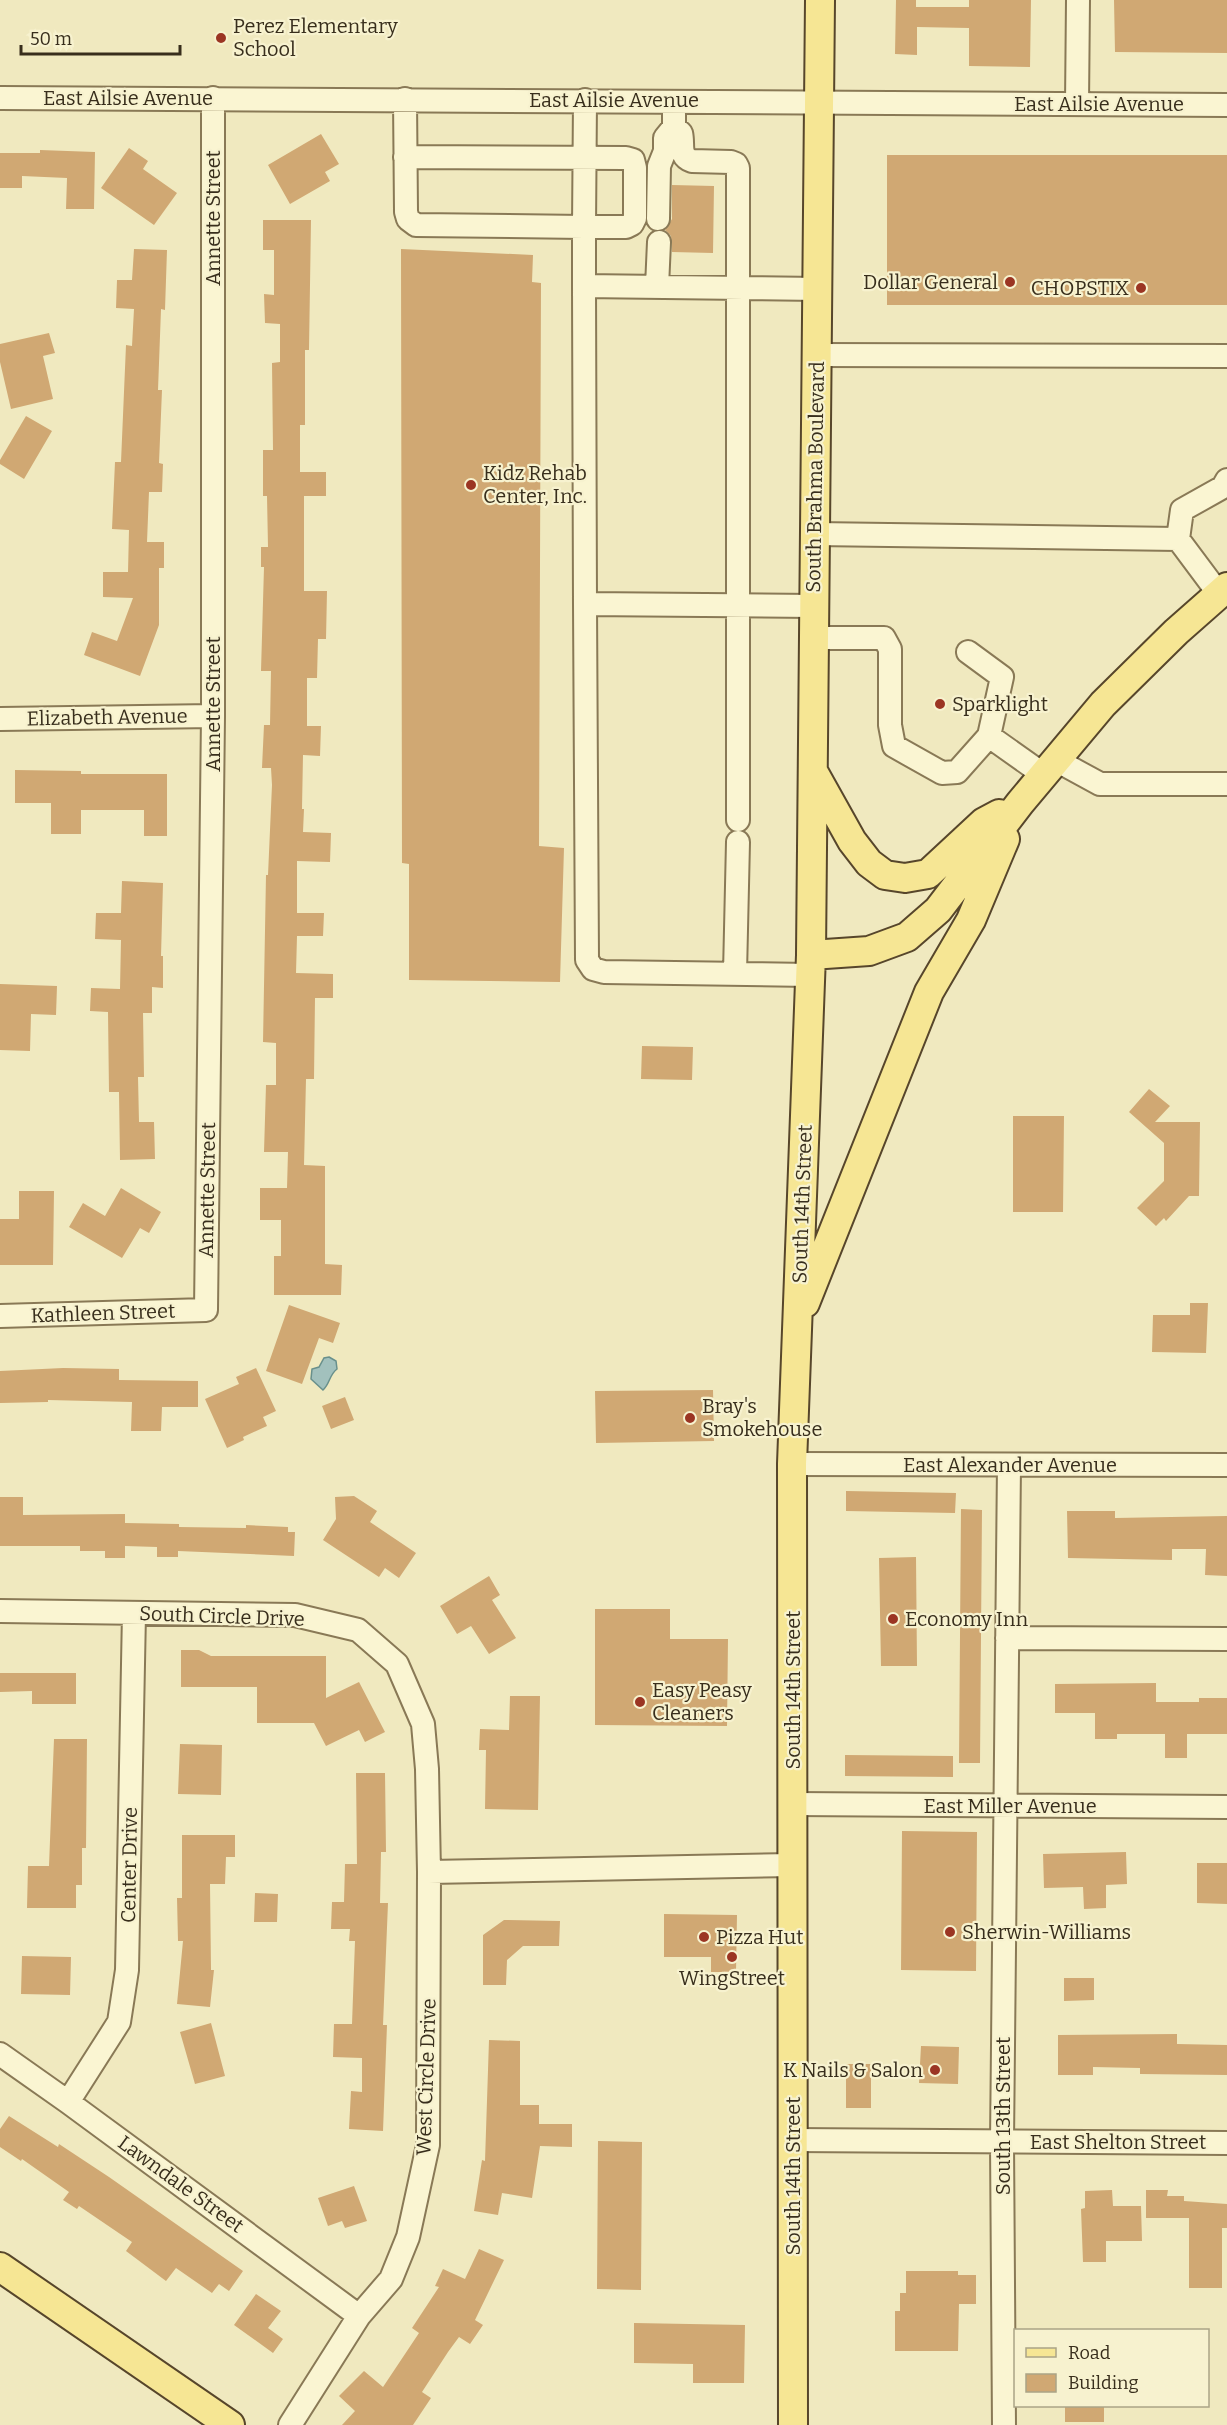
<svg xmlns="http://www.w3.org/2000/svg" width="1227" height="2425" font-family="Bitter,serif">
<rect width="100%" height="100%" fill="#f0e9bf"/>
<path fill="#a2c1bd" stroke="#69908c" stroke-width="1.5" d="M 329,1357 L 336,1361 L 337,1369 C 329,1375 330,1384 323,1390 L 311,1379 L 312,1369 L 319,1367 L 324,1358 Z"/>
<path fill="#d0a873" d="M 896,0 L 916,0 L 916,7 L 969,7 L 969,0 L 1031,0 L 1030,67 L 969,66 L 969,28 L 917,27 L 917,55 L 895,54 Z
M 1114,0 L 1227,0 L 1227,53 L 1115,52 Z
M 321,134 L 339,164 L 325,172 L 330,181 L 290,204 L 268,165 Z
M 129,148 L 148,161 L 143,169 L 177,193 L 154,225 L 101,188 Z
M 40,150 L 95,152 L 94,209 L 66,209 L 67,178 L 22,176 L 22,188 L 0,188 L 0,153 L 40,153 Z
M 887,155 L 1227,155 L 1227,305 L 887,305 Z
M 672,185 L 714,186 L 713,253 L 672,252 L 671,236 L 665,230 L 672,219 Z
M 263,220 L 311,220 L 309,350 L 305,350 L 305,425 L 300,425 L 300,472 L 326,472 L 326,496 L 304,496 L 304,591 L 327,591 L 326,639 L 318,639 L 317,678 L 307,678 L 307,726 L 321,726 L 320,756 L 303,755 L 302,809 L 304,809 L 303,832 L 331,833 L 330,862 L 297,861 L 297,913 L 324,913 L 323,936 L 297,936 L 296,973 L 333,974 L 333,998 L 315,998 L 314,1079 L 306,1079 L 304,1165 L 325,1166 L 325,1264 L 342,1265 L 341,1295 L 274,1295 L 274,1256 L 281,1256 L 281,1220 L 260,1220 L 260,1188 L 287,1188 L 288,1152 L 264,1152 L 266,1085 L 276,1085 L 276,1043 L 263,1042 L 266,875 L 268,875 L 272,785 L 271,768 L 262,768 L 264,725 L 270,725 L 271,671 L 261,671 L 264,567 L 261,567 L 261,547 L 268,547 L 267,496 L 263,496 L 263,450 L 273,450 L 272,363 L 280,362 L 280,324 L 265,323 L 264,294 L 274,295 L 274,250 L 263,250 Z
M 134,249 L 167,250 L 165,310 L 161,309 L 158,390 L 162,390 L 159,463 L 163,464 L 162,492 L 149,492 L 147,542 L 164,542 L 164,568 L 159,568 L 159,625 L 140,676 L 84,655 L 92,632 L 117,641 L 133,598 L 103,597 L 103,572 L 128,572 L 129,530 L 112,529 L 115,462 L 121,462 L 126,345 L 132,346 L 134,309 L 116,308 L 117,280 L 132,280 Z
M 401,249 L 533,255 L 532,282 L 541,283 L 539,846 L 564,848 L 560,982 L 409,980 L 409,864 L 402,863 Z
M 49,333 L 55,353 L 43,356 L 53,399 L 11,409 L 0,362 L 0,344 Z
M 26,416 L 52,431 L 24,479 L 0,464 L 0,460 Z
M 15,770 L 81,771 L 81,774 L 167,774 L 167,836 L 144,836 L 144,810 L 81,810 L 81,834 L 51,834 L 51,803 L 15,803 Z
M 122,881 L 163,883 L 161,956 L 163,956 L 163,988 L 152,987 L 152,1013 L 143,1013 L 144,1077 L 138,1077 L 139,1122 L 154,1122 L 155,1159 L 120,1160 L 119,1092 L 109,1092 L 108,1012 L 90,1011 L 91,988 L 120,989 L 121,940 L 95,939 L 96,913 L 121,913 Z
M 0,984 L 57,986 L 56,1015 L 31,1014 L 30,1051 L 0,1050 Z
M 642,1046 L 693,1047 L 692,1080 L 641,1079 Z
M 1149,1089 L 1170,1106 L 1155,1122 L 1200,1122 L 1199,1196 L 1189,1196 L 1166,1221 L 1164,1218 L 1156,1226 L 1137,1208 L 1164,1181 L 1164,1143 L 1129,1112 Z
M 1013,1116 L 1064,1116 L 1063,1212 L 1013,1212 Z
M 121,1188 L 161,1212 L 149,1233 L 140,1228 L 122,1258 L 69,1227 L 83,1203 L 105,1216 Z
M 19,1191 L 54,1191 L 53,1265 L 0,1265 L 0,1219 L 19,1219 Z
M 1190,1303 L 1208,1303 L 1206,1353 L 1152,1352 L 1153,1315 L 1190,1315 Z
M 289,1305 L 340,1323 L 333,1343 L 319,1338 L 302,1384 L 266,1371 Z
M 63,1368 L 119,1369 L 119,1380 L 198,1381 L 198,1407 L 162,1407 L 161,1431 L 131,1431 L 132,1402 L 48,1400 L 48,1402 L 0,1403 L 0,1371 Z
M 256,1368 L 276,1411 L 263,1417 L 267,1426 L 243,1437 L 244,1440 L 227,1448 L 205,1399 L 239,1384 L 236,1377 Z
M 713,1390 L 714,1441 L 596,1443 L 595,1391 Z
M 345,1397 L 354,1420 L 331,1429 L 322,1406 Z
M 846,1491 L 956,1493 L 955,1513 L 846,1511 Z
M 354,1496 L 377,1511 L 370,1522 L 416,1553 L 399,1578 L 385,1568 L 379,1577 L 323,1540 L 336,1519 L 335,1497 Z
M 0,1497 L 23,1497 L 23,1515 L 125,1514 L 125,1523 L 179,1524 L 179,1527 L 246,1528 L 246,1525 L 288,1527 L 288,1532 L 295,1532 L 294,1556 L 178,1551 L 178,1557 L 157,1557 L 157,1547 L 125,1546 L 125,1558 L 105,1558 L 105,1551 L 80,1551 L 80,1546 L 0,1546 Z
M 961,1509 L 982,1510 L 980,1763 L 959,1763 Z
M 1067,1511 L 1115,1511 L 1115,1518 L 1227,1516 L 1227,1576 L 1205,1575 L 1206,1549 L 1172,1549 L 1172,1560 L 1068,1558 Z
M 916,1557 L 917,1666 L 881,1666 L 879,1558 Z
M 489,1576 L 500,1595 L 492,1600 L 516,1638 L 489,1654 L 471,1626 L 457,1634 L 440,1606 Z
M 595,1609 L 670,1609 L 670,1639 L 728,1639 L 727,1726 L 595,1725 Z
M 181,1650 L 199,1650 L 211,1656 L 326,1656 L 326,1698 L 359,1682 L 385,1732 L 365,1742 L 359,1730 L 326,1746 L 314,1723 L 257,1723 L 257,1687 L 181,1687 Z
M 0,1673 L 76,1673 L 76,1704 L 32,1704 L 32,1691 L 0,1692 Z
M 1156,1683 L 1156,1702 L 1199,1702 L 1199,1698 L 1227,1698 L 1227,1734 L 1187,1734 L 1187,1758 L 1165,1758 L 1165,1734 L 1117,1734 L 1117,1739 L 1095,1739 L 1095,1713 L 1055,1713 L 1055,1684 Z
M 510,1696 L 540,1696 L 538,1810 L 485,1809 L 486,1750 L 479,1750 L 480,1729 L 509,1730 Z
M 54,1739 L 87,1739 L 86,1848 L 82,1848 L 82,1885 L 76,1885 L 76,1908 L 27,1908 L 28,1866 L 49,1866 Z
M 180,1744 L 222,1745 L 221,1795 L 178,1794 Z
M 845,1755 L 953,1756 L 953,1777 L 845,1776 Z
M 356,1773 L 385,1773 L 386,1852 L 381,1852 L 380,1903 L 388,1903 L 383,2025 L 387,2025 L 383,2131 L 349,2129 L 351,2091 L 362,2092 L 362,2058 L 333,2057 L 334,2024 L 352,2024 L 355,1941 L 349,1941 L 350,1929 L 331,1929 L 332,1902 L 344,1902 L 345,1864 L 357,1864 Z
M 902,1831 L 977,1832 L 976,1971 L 901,1970 Z
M 182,1835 L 235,1835 L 235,1857 L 226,1857 L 225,1884 L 210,1884 L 211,1970 L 214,1970 L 210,2007 L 177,2004 L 183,1941 L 178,1941 L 177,1898 L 182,1898 Z
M 1126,1852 L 1127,1884 L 1106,1885 L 1106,1908 L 1084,1909 L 1083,1887 L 1044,1888 L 1043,1854 Z
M 1197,1863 L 1227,1863 L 1227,1904 L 1197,1903 Z
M 255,1893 L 278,1894 L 277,1922 L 254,1922 Z
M 664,1914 L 737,1915 L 736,1972 L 711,1972 L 711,1957 L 664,1957 Z
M 504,1920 L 560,1921 L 559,1946 L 523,1946 L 507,1960 L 506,1985 L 483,1985 L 483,1935 Z
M 22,1956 L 71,1957 L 70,1995 L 21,1994 Z
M 1064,1978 L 1094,1978 L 1094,2000 L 1064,2001 Z
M 211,2023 L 225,2076 L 195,2084 L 180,2032 Z
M 1177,2034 L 1177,2044 L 1227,2045 L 1227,2075 L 1140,2074 L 1140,2068 L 1093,2067 L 1093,2075 L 1058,2075 L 1058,2035 Z
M 489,2040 L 520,2041 L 520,2105 L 539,2105 L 539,2124 L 572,2124 L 572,2147 L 540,2146 L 532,2198 L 502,2193 L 498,2215 L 474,2211 L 482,2160 L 485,2161 Z
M 921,2046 L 959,2047 L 958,2084 L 919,2083 Z
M 846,2064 L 871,2064 L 871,2108 L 846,2108 Z
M 9,2116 L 58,2147 L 59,2144 L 109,2177 L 243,2271 L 229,2291 L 219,2284 L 212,2293 L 176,2268 L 166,2281 L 126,2251 L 132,2242 L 79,2206 L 77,2209 L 63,2200 L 69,2192 L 22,2159 L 21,2161 L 0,2147 L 0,2129 Z
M 598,2141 L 642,2142 L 641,2290 L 597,2289 Z
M 354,2186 L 367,2221 L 345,2228 L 342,2221 L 328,2226 L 318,2198 Z
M 1112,2190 L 1113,2206 L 1141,2206 L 1142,2241 L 1106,2241 L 1106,2262 L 1083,2262 L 1081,2209 L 1085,2208 L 1085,2191 Z
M 1146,2190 L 1168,2190 L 1167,2196 L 1184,2196 L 1184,2201 L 1227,2204 L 1227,2228 L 1222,2228 L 1222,2288 L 1189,2288 L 1189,2218 L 1146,2218 Z
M 479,2249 L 504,2260 L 475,2320 L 483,2325 L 470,2344 L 459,2337 L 448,2352 L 422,2392 L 431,2398 L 413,2425 L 342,2425 L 355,2411 L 339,2396 L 364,2371 L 383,2387 L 419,2333 L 412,2328 L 439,2287 L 435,2286 L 443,2269 L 465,2279 Z
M 906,2271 L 958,2271 L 958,2275 L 976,2275 L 976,2304 L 959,2304 L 958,2351 L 895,2351 L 895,2311 L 900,2311 L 900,2293 L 906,2293 Z
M 256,2294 L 281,2311 L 268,2328 L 283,2339 L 273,2353 L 234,2325 Z
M 634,2323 L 745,2325 L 744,2383 L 693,2383 L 693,2364 L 634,2363 Z
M 1065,2406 L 1104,2406 L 1104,2422 L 1065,2422 Z"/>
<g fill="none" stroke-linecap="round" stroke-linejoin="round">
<defs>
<path id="minor" d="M 0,98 L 1227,105
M 405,99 L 406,212 L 408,219 L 416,225 L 584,227 L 585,100
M 1077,104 L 1078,0
M 674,127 L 681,133 C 684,145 678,156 692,161 L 731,162 L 736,164 L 738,168 L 738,820
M 405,157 L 626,158 L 633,160 L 635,168 L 635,218 L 632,224 L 626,227 L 584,227 L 584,286 L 818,289
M 658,219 L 659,166 L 665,151 L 665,138 L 674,127 L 674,114
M 584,286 L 585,604 L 814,606
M 657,287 L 659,242
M 817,355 L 1227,356
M 815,534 L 1178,539 L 1219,594
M 1178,539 L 1182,510 L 1223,487 L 1227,480
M 585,604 L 587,960 L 593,969 L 604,972 L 810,975
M 814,638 L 884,638 L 890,649 L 890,725 L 894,746 L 942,773 L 957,772 L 989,736 L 1044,775
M 968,652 L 1002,677 L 989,736
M 0,719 L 213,716
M 1056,760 L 1100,784 L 1227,784
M 735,973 L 738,842
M 0,1316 L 206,1310 L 213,716 L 213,98
M 792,1464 L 1227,1465
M 0,1611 L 295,1615 L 358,1630 L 397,1664 L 423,1724 L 427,1769 L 429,1872 L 428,2145 L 408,2237 L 391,2279 L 359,2316 L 290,2425
M 1007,1638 L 1227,1639
M 793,1804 L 1227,1807
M 429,1872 L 793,1865
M 0,2054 L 68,2102 L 359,2316
M 68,2102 L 119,2022 L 127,1970 L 134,1613
M 793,2140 L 1227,2143
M 1004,2425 L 1002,2142 L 1009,1465"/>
<path id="major" d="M 814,773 L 852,841 L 869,863 L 885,875 L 905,878 L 928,874 L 984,822 L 999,814
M 811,955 L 869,951 L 907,937 L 938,910 L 1020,803 L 1103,704 L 1176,632 L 1227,587
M 805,1303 L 929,992 L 971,920 L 1005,839
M 0,2267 L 230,2425
M 793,2425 L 792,1464 L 811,955 L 820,0"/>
</defs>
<use href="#minor" stroke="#897956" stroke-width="26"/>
<use href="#major" stroke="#57462b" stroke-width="32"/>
<use href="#minor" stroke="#faf5d2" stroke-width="22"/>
<use href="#major" stroke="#f6e694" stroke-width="28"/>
</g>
<g fill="#9b3523" stroke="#f7f2cf" stroke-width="2">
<circle cx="221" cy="38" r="6"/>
<circle cx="1010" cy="282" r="6"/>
<circle cx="1141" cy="288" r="6"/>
<circle cx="471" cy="485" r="6"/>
<circle cx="940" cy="704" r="6"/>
<circle cx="690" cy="1418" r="6"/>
<circle cx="893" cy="1619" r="6"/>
<circle cx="640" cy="1702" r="6"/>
<circle cx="950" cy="1932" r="6"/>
<circle cx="704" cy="1937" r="6"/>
<circle cx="732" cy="1957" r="6"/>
<circle cx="935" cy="2070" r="6"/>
</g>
<g text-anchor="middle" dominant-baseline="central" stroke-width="4.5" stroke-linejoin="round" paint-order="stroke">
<g font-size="20" fill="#382e1c" stroke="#f7f2cf" text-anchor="start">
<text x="233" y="26">Perez Elementary<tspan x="233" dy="23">School</tspan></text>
<text x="998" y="282" text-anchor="end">Dollar General</text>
<text x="1129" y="288" text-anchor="end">CHOPSTIX</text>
<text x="483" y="473">Kidz Rehab<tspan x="483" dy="23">Center, Inc.</tspan></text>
<text x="952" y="704">Sparklight</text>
<text x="702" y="1406">Bray's<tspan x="702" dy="23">Smokehouse</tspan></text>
<text x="905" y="1619">Economy Inn</text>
<text x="652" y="1690">Easy Peasy<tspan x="652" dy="23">Cleaners</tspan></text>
<text x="962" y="1932">Sherwin-Williams</text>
<text x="716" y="1937">Pizza Hut</text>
<text x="732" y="1978" text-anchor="middle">WingStreet</text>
<text x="923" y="2070" text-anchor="end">K Nails &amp; Salon</text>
</g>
<g font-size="20" fill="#382e1c" stroke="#f7f2cf">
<text x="128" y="98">East Ailsie Avenue</text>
<text x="614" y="100">East Ailsie Avenue</text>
<text x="1099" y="104">East Ailsie Avenue</text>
<text transform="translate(213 218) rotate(-90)">Annette Street</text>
<text transform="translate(815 477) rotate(-89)">South Brahma Boulevard</text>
<text transform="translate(213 704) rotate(-90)">Annette Street</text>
<text transform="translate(107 717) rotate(-1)">Elizabeth Avenue</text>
<text transform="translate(207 1190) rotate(-89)">Annette Street</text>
<text transform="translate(802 1204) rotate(-88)">South 14th Street</text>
<text transform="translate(103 1313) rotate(-2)">Kathleen Street</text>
<text x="1010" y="1465">East Alexander Avenue</text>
<text transform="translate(222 1616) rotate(2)">South Circle Drive</text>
<text transform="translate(793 1690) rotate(-90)">South 14th Street</text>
<text x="1010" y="1806">East Miller Avenue</text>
<text transform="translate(129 1865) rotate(-89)">Center Drive</text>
<text transform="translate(426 2077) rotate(-88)">West Circle Drive</text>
<text transform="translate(1003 2116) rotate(-90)">South 13th Street</text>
<text x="1118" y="2142">East Shelton Street</text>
<text transform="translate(793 2176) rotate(-90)">South 14th Street</text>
<text transform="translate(181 2184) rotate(36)">Lawndale Street</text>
</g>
</g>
<rect x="1014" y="2329" width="195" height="78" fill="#f7f2cf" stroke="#aba487" stroke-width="1.5"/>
<rect x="1026" y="2348" width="30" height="9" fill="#f6e694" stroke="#aba487" stroke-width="1.5"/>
<text x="1068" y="2359" font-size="18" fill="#382e1c">Road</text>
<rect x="1026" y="2374" width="30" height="18" fill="#d0a873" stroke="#aba487" stroke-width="1.5"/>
<text x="1068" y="2389" font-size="18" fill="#382e1c">Building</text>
<path d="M21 45v9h159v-9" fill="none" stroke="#382e1c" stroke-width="3"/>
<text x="30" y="45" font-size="18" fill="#382e1c" stroke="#f7f2cf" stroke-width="4.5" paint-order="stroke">50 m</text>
</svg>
